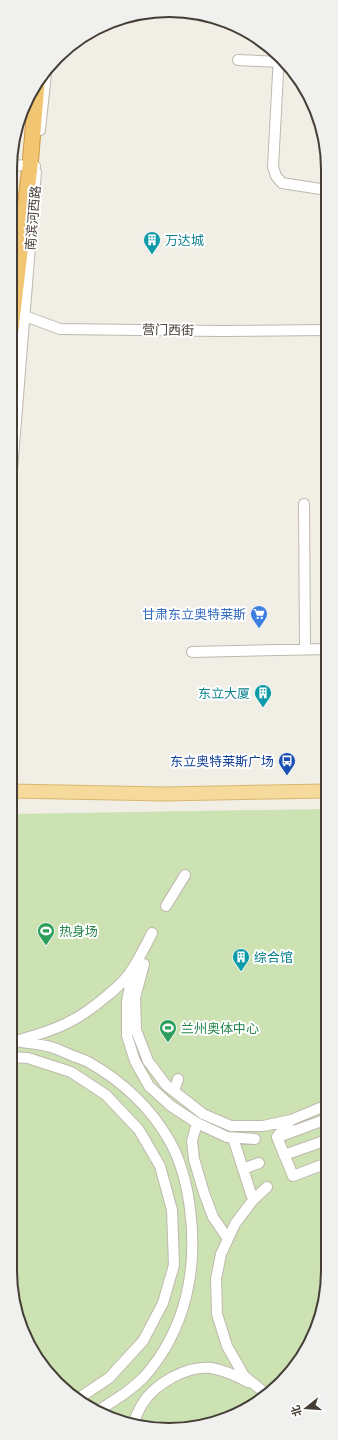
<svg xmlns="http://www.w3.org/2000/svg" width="338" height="1440" font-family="'Space Grotesk','Noto Sans SC',sans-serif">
<rect width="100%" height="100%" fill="#f1eee6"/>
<path fill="#cde2b2" d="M 327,809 L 327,1292 L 307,1350 L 266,1397 L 220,1422 L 158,1430 L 98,1413 L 50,1376 L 22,1332 L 10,1271 L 11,814 Z"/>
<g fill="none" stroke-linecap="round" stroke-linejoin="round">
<defs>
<path id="minor" d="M 279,55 L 273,167 L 276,176 L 282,183 L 327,190
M 238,60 L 279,62
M 40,130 L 46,73
M 11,165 L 35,166
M 19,316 L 25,316 L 60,329 L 220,331 L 327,330
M 11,483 L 36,172
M 304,504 L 305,649
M 192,652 L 327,649
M 166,906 L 185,875
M 144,964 L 135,998 L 136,1030 L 148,1061 L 166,1085 L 203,1114 L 231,1126 L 263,1126 L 291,1120 L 327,1105
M 133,969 L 127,1002 L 127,1036 L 135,1061 L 149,1086 L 171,1106 L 197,1123 L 227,1137 L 255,1139
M 19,1040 C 56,1030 78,1021 108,995 C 118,987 127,979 133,968 C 140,957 146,945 152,933
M 15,1041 C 27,1043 39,1044 51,1047 C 58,1049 66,1053 73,1056 C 79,1058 85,1060 90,1063 C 122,1081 151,1108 169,1140 C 182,1162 187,1185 190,1209 C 198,1269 186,1329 145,1376 C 131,1391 113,1401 96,1412
M 10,1057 L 28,1058 L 71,1072 L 106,1095 L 139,1130 L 160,1166 L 172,1210 L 174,1265 L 163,1303 L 143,1341 L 109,1378 L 79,1398
M 174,1091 L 178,1079
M 291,1120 L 277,1137 L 293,1176 L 327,1163
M 197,1123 L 192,1141 L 194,1159 L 204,1193 L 213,1217 L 228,1239
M 278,1137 L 327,1119
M 233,1138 L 253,1200
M 284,1155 L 327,1140
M 243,1169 L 259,1163
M 267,1396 L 259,1388 L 244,1376 L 227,1346 L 217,1314 L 216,1279 L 221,1254 L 235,1224 L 253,1200 L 267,1187
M 133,1423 C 136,1417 139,1409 143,1403 C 155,1384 187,1365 211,1368 C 223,1370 237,1376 248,1382"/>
<path id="major" d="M 11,791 L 164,794 L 327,791"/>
<path id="highway" d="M 11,329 L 30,166 L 37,83"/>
</defs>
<use href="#minor" stroke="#bfb8ad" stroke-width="12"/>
<use href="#major" stroke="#d9b76d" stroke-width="15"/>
<use href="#highway" stroke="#cf9942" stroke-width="17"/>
<use href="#minor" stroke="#fff" stroke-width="10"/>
<use href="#major" stroke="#f5da9b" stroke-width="13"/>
<use href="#highway" stroke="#f1c571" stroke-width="15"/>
</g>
<defs>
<symbol id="building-pin" viewBox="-11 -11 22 30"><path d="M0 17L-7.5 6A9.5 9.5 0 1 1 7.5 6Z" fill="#0f9aa8" stroke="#fff"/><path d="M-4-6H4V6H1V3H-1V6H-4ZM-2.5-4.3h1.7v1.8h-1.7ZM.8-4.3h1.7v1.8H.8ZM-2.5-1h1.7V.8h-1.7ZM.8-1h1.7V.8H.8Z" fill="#fff"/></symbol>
<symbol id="supermarket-pin" viewBox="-11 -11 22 30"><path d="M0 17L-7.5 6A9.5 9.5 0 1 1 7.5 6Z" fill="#3f7fe0" stroke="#fff"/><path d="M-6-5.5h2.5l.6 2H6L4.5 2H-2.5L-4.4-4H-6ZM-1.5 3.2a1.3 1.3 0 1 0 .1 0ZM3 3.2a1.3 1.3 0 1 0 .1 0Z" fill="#fff"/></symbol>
<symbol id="bus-pin" viewBox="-11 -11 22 30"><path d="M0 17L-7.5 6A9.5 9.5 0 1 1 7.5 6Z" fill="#1a4fb4" stroke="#fff"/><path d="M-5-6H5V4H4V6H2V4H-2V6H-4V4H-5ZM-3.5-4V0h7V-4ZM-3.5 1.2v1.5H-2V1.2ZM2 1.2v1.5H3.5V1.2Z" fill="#fff"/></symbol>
<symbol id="stadium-pin" viewBox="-11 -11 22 30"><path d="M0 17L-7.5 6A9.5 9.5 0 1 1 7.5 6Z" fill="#2e9e5b" stroke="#fff"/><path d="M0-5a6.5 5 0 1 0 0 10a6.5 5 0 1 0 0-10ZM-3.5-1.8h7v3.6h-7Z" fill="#fff"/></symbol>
</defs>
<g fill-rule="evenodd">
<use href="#building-pin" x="142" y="230" width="20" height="27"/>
<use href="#supermarket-pin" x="249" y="604" width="20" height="27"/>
<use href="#building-pin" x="253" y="683" width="20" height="27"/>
<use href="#bus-pin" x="277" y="751" width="20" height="27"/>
<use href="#stadium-pin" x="36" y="921" width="20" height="27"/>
<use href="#building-pin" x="231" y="947" width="20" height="27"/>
<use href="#stadium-pin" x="158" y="1018" width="20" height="27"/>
</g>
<g text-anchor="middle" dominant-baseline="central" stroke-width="4" stroke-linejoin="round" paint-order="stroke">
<g font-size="13" fill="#443e36" stroke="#fff">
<text transform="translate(33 218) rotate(-85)">南滨河西路</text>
<text transform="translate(168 330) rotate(1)">营门西街</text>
</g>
<g font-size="13" fill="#0d838f" stroke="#fff" text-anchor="start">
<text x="165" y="240">万达城</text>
<text x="250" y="693" text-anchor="end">东立大厦</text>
<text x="254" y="957">综合馆</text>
</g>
<g font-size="13" fill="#366cbe" stroke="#fff" text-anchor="end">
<text x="246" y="614">甘肃东立奥特莱斯</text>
</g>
<g font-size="13" fill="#164399" stroke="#fff" text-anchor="end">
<text x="274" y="761">东立奥特莱斯广场</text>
</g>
<g font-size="13" fill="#27864d" stroke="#fff" text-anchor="start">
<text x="59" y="931">热身场</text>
<text x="181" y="1028">兰州奥体中心</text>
</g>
</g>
<path d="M0 0H338V1440H0ZM169 17H169A152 152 0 0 1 321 169V1271A152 152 0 0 1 169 1423H169A152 152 0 0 1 17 1271V169A152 152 0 0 1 169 17Z" fill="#f0f0ef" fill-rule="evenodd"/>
<path fill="none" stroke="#443e36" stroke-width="2" d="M169 17H169A152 152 0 0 1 321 169V1271A152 152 0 0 1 169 1423H169A152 152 0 0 1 17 1271V169A152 152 0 0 1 169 17Z"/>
<g transform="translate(306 1408) rotate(253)" stroke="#ffffff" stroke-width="3" paint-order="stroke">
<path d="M0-3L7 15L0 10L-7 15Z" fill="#443e36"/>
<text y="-6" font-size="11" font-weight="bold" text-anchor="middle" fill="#443e36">北</text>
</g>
</svg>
